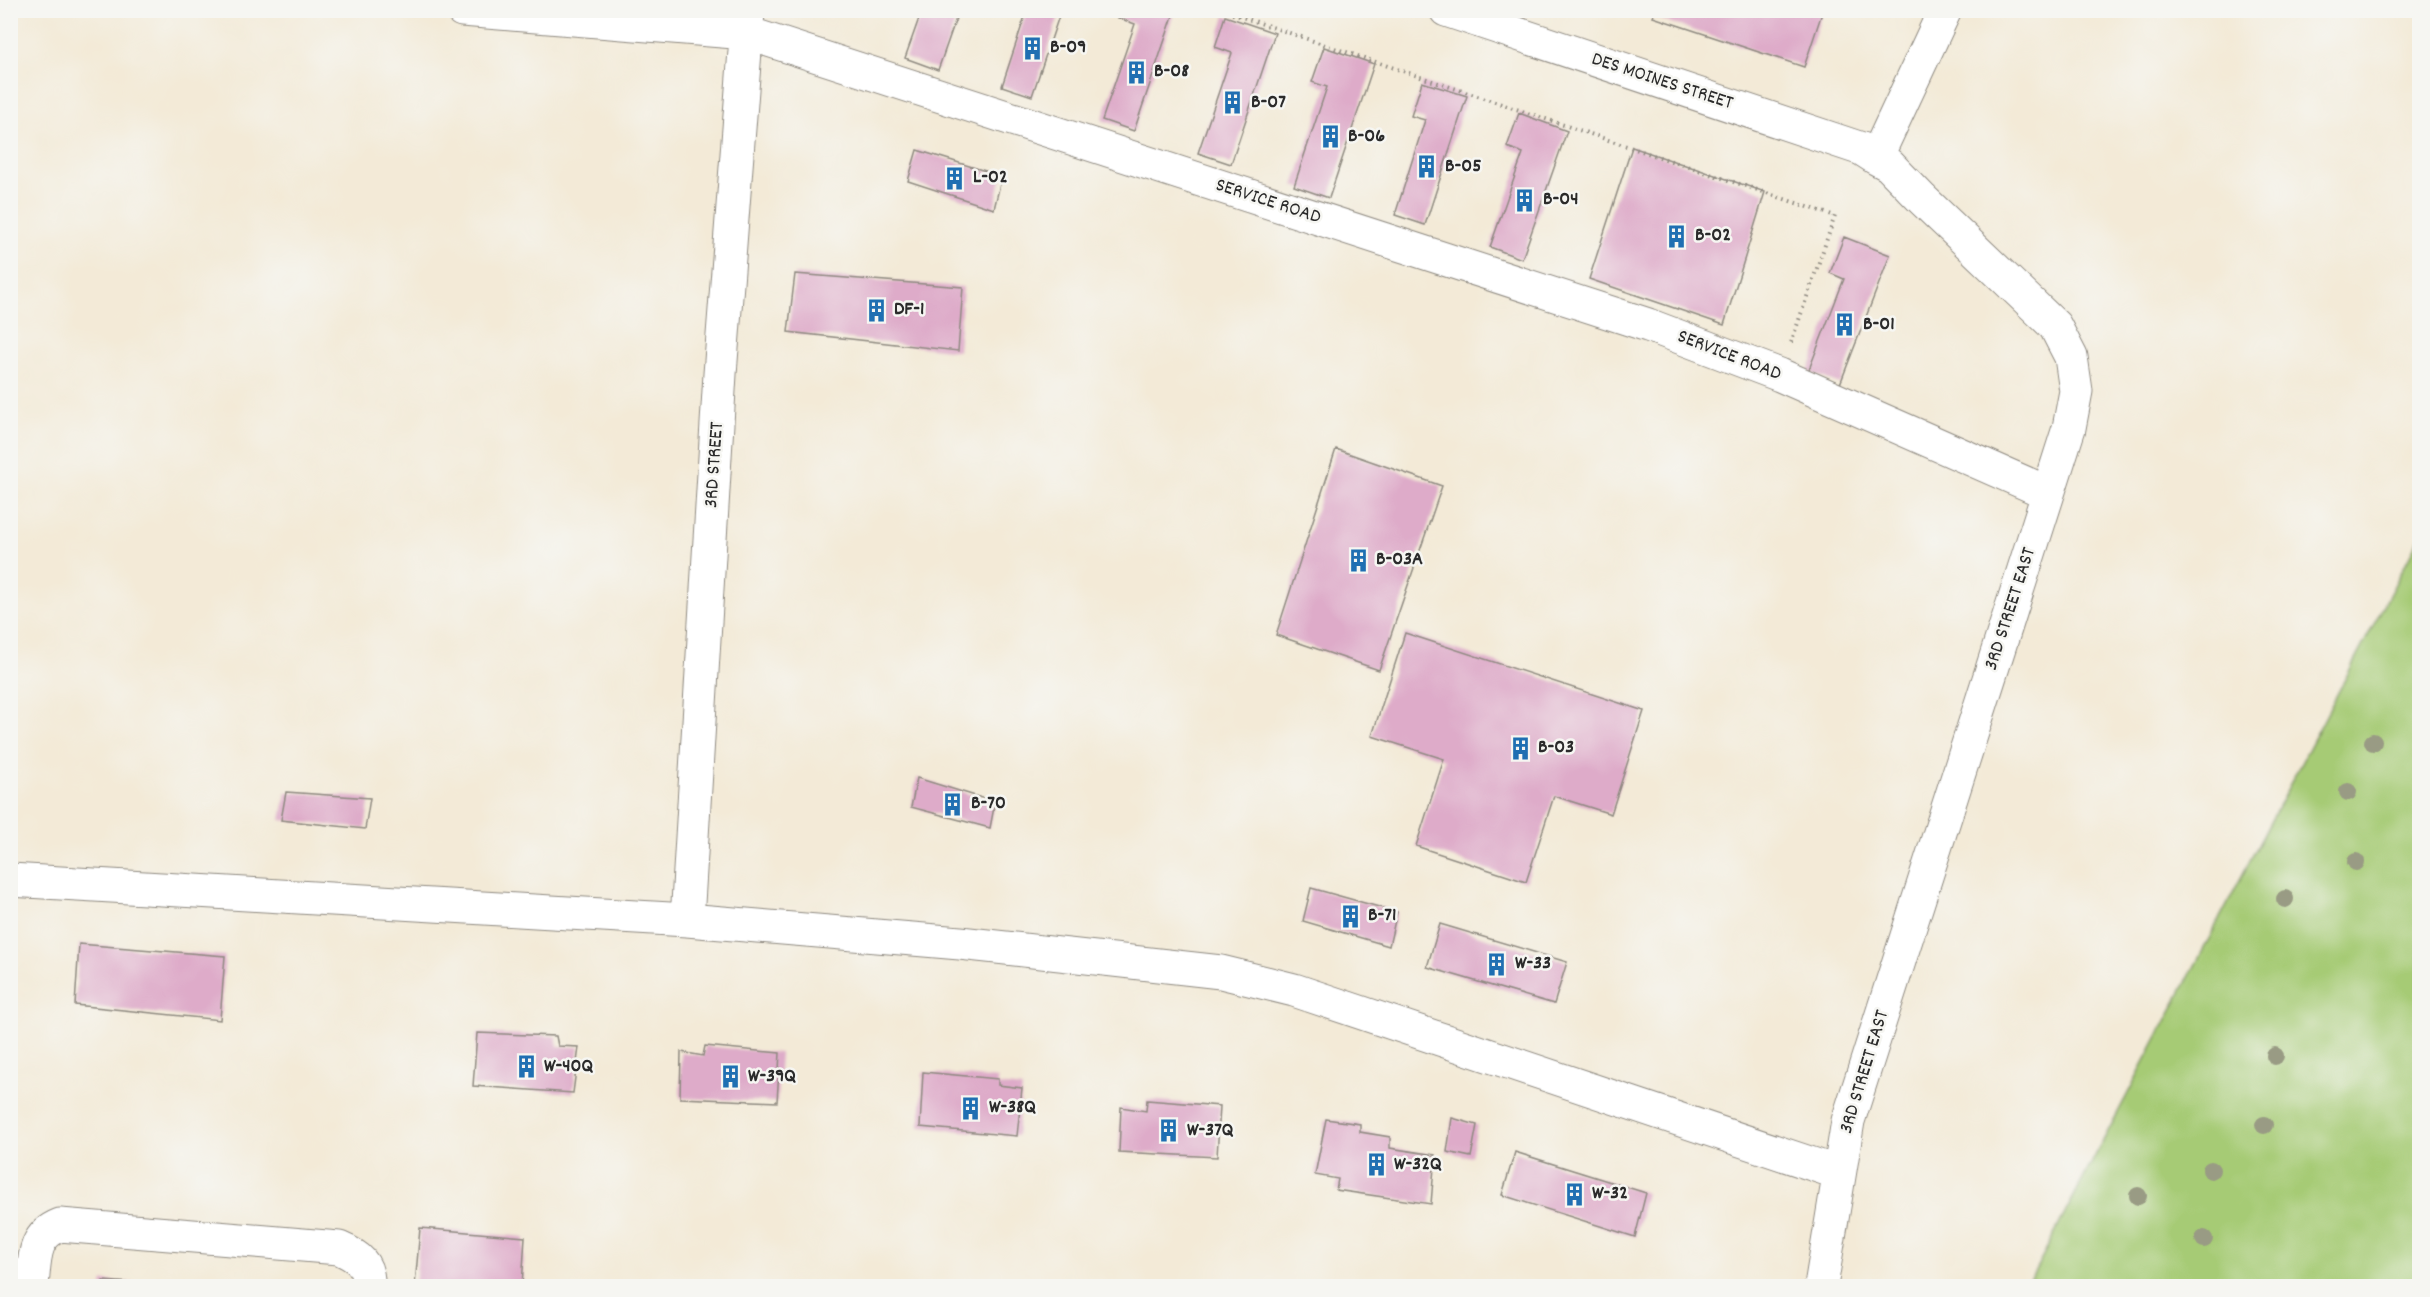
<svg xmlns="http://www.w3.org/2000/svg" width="2430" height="1297" font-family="Dekko,sans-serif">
<rect width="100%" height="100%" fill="#f6f6f2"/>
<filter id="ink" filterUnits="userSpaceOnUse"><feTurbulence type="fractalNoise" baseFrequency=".0167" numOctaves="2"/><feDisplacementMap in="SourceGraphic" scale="12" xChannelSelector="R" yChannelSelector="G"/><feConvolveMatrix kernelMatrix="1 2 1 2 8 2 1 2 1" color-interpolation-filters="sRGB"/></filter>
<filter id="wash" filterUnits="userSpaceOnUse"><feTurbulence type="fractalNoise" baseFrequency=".008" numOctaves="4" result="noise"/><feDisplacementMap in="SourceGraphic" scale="24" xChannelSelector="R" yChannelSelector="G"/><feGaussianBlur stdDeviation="1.35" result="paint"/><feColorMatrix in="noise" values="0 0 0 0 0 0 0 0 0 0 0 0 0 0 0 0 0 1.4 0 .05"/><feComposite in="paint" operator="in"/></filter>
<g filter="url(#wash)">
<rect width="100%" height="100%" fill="#f3ead7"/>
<path fill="#a6cb74" stroke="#687b50" stroke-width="1.5" d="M 2419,538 L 2419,1286 L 2027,1286 Z"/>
<g id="blocks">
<path fill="#deabc9" d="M 922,10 L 959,10 L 938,70 L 905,58 Z
M 1027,10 L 1061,10 L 1032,96 L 1002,86 Z
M 1115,10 L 1175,10 L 1134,131 L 1102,120 L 1135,24 L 1113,16 Z
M 1655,10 L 1815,10 L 1822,13 L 1804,67 L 1653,17 Z
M 1225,16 L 1275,33 L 1231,164 L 1198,153 L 1232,53 L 1215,47 Z
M 1324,47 L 1374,64 L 1329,198 L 1294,186 L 1327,87 L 1312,82 Z
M 1422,82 L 1467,96 L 1425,225 L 1395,215 L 1425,120 L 1411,116 Z
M 1519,113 L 1567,131 L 1522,259 L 1490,247 L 1523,153 L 1507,147 Z
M 1632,147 L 1765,192 L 1724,325 L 1589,279 Z
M 917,150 L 1002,176 L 994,209 L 908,181 Z
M 1844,237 L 1890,255 L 1840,384 L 1808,372 L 1844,279 L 1830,273 Z
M 795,274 L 963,287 L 958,351 L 788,332 Z
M 1336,449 L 1442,486 L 1379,670 L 1276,635 Z
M 1405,633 L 1644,711 L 1611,814 L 1554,796 L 1526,882 L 1416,846 L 1444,759 L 1372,736 Z
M 917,778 L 995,802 L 990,828 L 911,807 Z
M 286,792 L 370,798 L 365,829 L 281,820 Z
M 1311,888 L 1397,912 L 1389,946 L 1303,921 Z
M 1440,924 L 1567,962 L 1554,1004 L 1427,967 Z
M 79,944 L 225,956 L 220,1020 L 75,1005 Z
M 477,1033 L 556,1036 L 558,1046 L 579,1047 L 573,1093 L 473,1086 Z
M 705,1046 L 780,1053 L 777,1102 L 680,1098 L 681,1052 L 703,1056 Z
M 923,1072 L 998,1079 L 998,1085 L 1022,1088 L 1017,1136 L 920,1127 Z
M 1147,1100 L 1220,1106 L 1217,1157 L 1119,1152 L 1121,1107 L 1146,1111 Z
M 1452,1118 L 1477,1125 L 1471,1157 L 1447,1152 Z
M 1326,1119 L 1360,1124 L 1360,1132 L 1390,1137 L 1390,1148 L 1435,1155 L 1431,1204 L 1336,1190 L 1338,1179 L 1315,1175 Z
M 1515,1152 L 1646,1193 L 1635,1237 L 1502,1195 Z
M 420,1228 L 525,1237 L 522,1286 L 415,1286 Z
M 103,1281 L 161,1285 L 161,1286 L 102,1286 Z"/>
</g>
</g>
<g filter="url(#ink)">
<use href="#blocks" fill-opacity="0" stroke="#8f8a81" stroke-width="1.5"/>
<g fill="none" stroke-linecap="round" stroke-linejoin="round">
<defs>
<path id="minor" d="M 462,10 L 747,33 L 1648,325 L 1780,375 L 2048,493
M 1446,10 L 1862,149 L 1876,158
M 10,880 L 687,920 L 960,943 L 1221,972 L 1294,990 L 1839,1173
M 687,920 L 720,374 L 748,12
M 32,1286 C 35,1260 32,1236 60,1225 L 339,1248 C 358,1256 369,1264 368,1286
M 1821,1286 L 1848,1121 L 2069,428 L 2076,391 L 2071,357 L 2055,326 L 1922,199 L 1889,165 L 1876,158 L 1945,10"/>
</defs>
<use href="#minor" stroke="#8f8a81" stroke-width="35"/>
<path stroke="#8f8a81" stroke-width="4" stroke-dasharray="1.5 4.5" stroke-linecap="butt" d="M 1221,10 L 1835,216 L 1791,343"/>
<use href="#minor" stroke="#fff" stroke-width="33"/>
</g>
<g fill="#999b84">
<circle cx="2373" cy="742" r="9"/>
<circle cx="2348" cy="792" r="9"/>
<circle cx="2356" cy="862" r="9"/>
<circle cx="2285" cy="899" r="9"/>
<circle cx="2275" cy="1056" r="9"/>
<circle cx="2264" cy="1125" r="9"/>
<circle cx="2211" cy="1170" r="9"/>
<circle cx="2138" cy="1196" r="9"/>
<circle cx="2204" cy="1239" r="9"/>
</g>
</g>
<defs>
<symbol id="building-bare" viewBox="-9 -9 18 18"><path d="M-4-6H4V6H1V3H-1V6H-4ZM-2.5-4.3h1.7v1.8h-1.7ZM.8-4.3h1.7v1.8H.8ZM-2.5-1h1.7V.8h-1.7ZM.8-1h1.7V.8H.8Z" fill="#1f6fb2" stroke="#f6f6f2" stroke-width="2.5" paint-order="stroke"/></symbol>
</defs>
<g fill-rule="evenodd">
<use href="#building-bare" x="1016" y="32" width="33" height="33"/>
<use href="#building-bare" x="1120" y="56" width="33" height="33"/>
<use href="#building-bare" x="1216" y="86" width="33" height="33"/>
<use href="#building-bare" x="1314" y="120" width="33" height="33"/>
<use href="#building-bare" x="1410" y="150" width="33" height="33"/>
<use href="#building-bare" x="938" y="162" width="33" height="33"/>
<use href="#building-bare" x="1508" y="184" width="33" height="33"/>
<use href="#building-bare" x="1660" y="220" width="33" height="33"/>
<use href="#building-bare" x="860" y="294" width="33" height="33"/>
<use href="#building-bare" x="1828" y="308" width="33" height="33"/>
<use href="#building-bare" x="1342" y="544" width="33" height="33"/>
<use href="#building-bare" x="1504" y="732" width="33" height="33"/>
<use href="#building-bare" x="936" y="788" width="33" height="33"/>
<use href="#building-bare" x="1334" y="900" width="33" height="33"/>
<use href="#building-bare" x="1480" y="948" width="33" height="33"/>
<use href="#building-bare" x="510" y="1050" width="33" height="33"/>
<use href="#building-bare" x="714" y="1060" width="33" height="33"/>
<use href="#building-bare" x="954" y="1092" width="33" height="33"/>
<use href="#building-bare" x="1152" y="1114" width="33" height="33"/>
<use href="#building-bare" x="1360" y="1148" width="33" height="33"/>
<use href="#building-bare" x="1558" y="1178" width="33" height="33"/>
</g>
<g text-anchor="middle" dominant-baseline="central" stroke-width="5" stroke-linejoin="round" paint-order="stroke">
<g font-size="20" font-weight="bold" fill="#2b2b2b" stroke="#f6f6f2" text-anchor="start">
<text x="1050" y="48">B-09</text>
<text x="1154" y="72">B-08</text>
<text x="1251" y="103">B-07</text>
<text x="1348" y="137">B-06</text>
<text x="1445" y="167">B-05</text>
<text x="973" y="178">L-02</text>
<text x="1543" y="200">B-04</text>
<text x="1695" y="236">B-02</text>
<text x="894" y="310">DF-1</text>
<text x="1863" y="325">B-01</text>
<text x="1376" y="560">B-03A</text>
<text x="1538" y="748">B-03</text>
<text x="971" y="804">B-70</text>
<text x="1368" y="916">B-71</text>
<text x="1515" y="964">W-33</text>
<text x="544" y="1067">W-40Q</text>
<text x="748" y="1077">W-39Q</text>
<text x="989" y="1108">W-38Q</text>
<text x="1187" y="1131">W-37Q</text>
<text x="1394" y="1165">W-32Q</text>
<text x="1592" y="1194">W-32</text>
</g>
<g font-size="20" fill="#2b2b2b" stroke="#f6f6f2">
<text transform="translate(1662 82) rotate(18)">DES MOINES STREET</text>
<text transform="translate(1268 202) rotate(18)">SERVICE ROAD</text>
<text transform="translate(1729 356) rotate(21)">SERVICE ROAD</text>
<text transform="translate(715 465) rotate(-86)">3RD STREET</text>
<text transform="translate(2011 609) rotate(-72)">3RD STREET EAST</text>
<text transform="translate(1865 1072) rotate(-73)">3RD STREET EAST</text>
</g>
</g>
<rect width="2430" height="1297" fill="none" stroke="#f6f6f2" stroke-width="36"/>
</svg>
